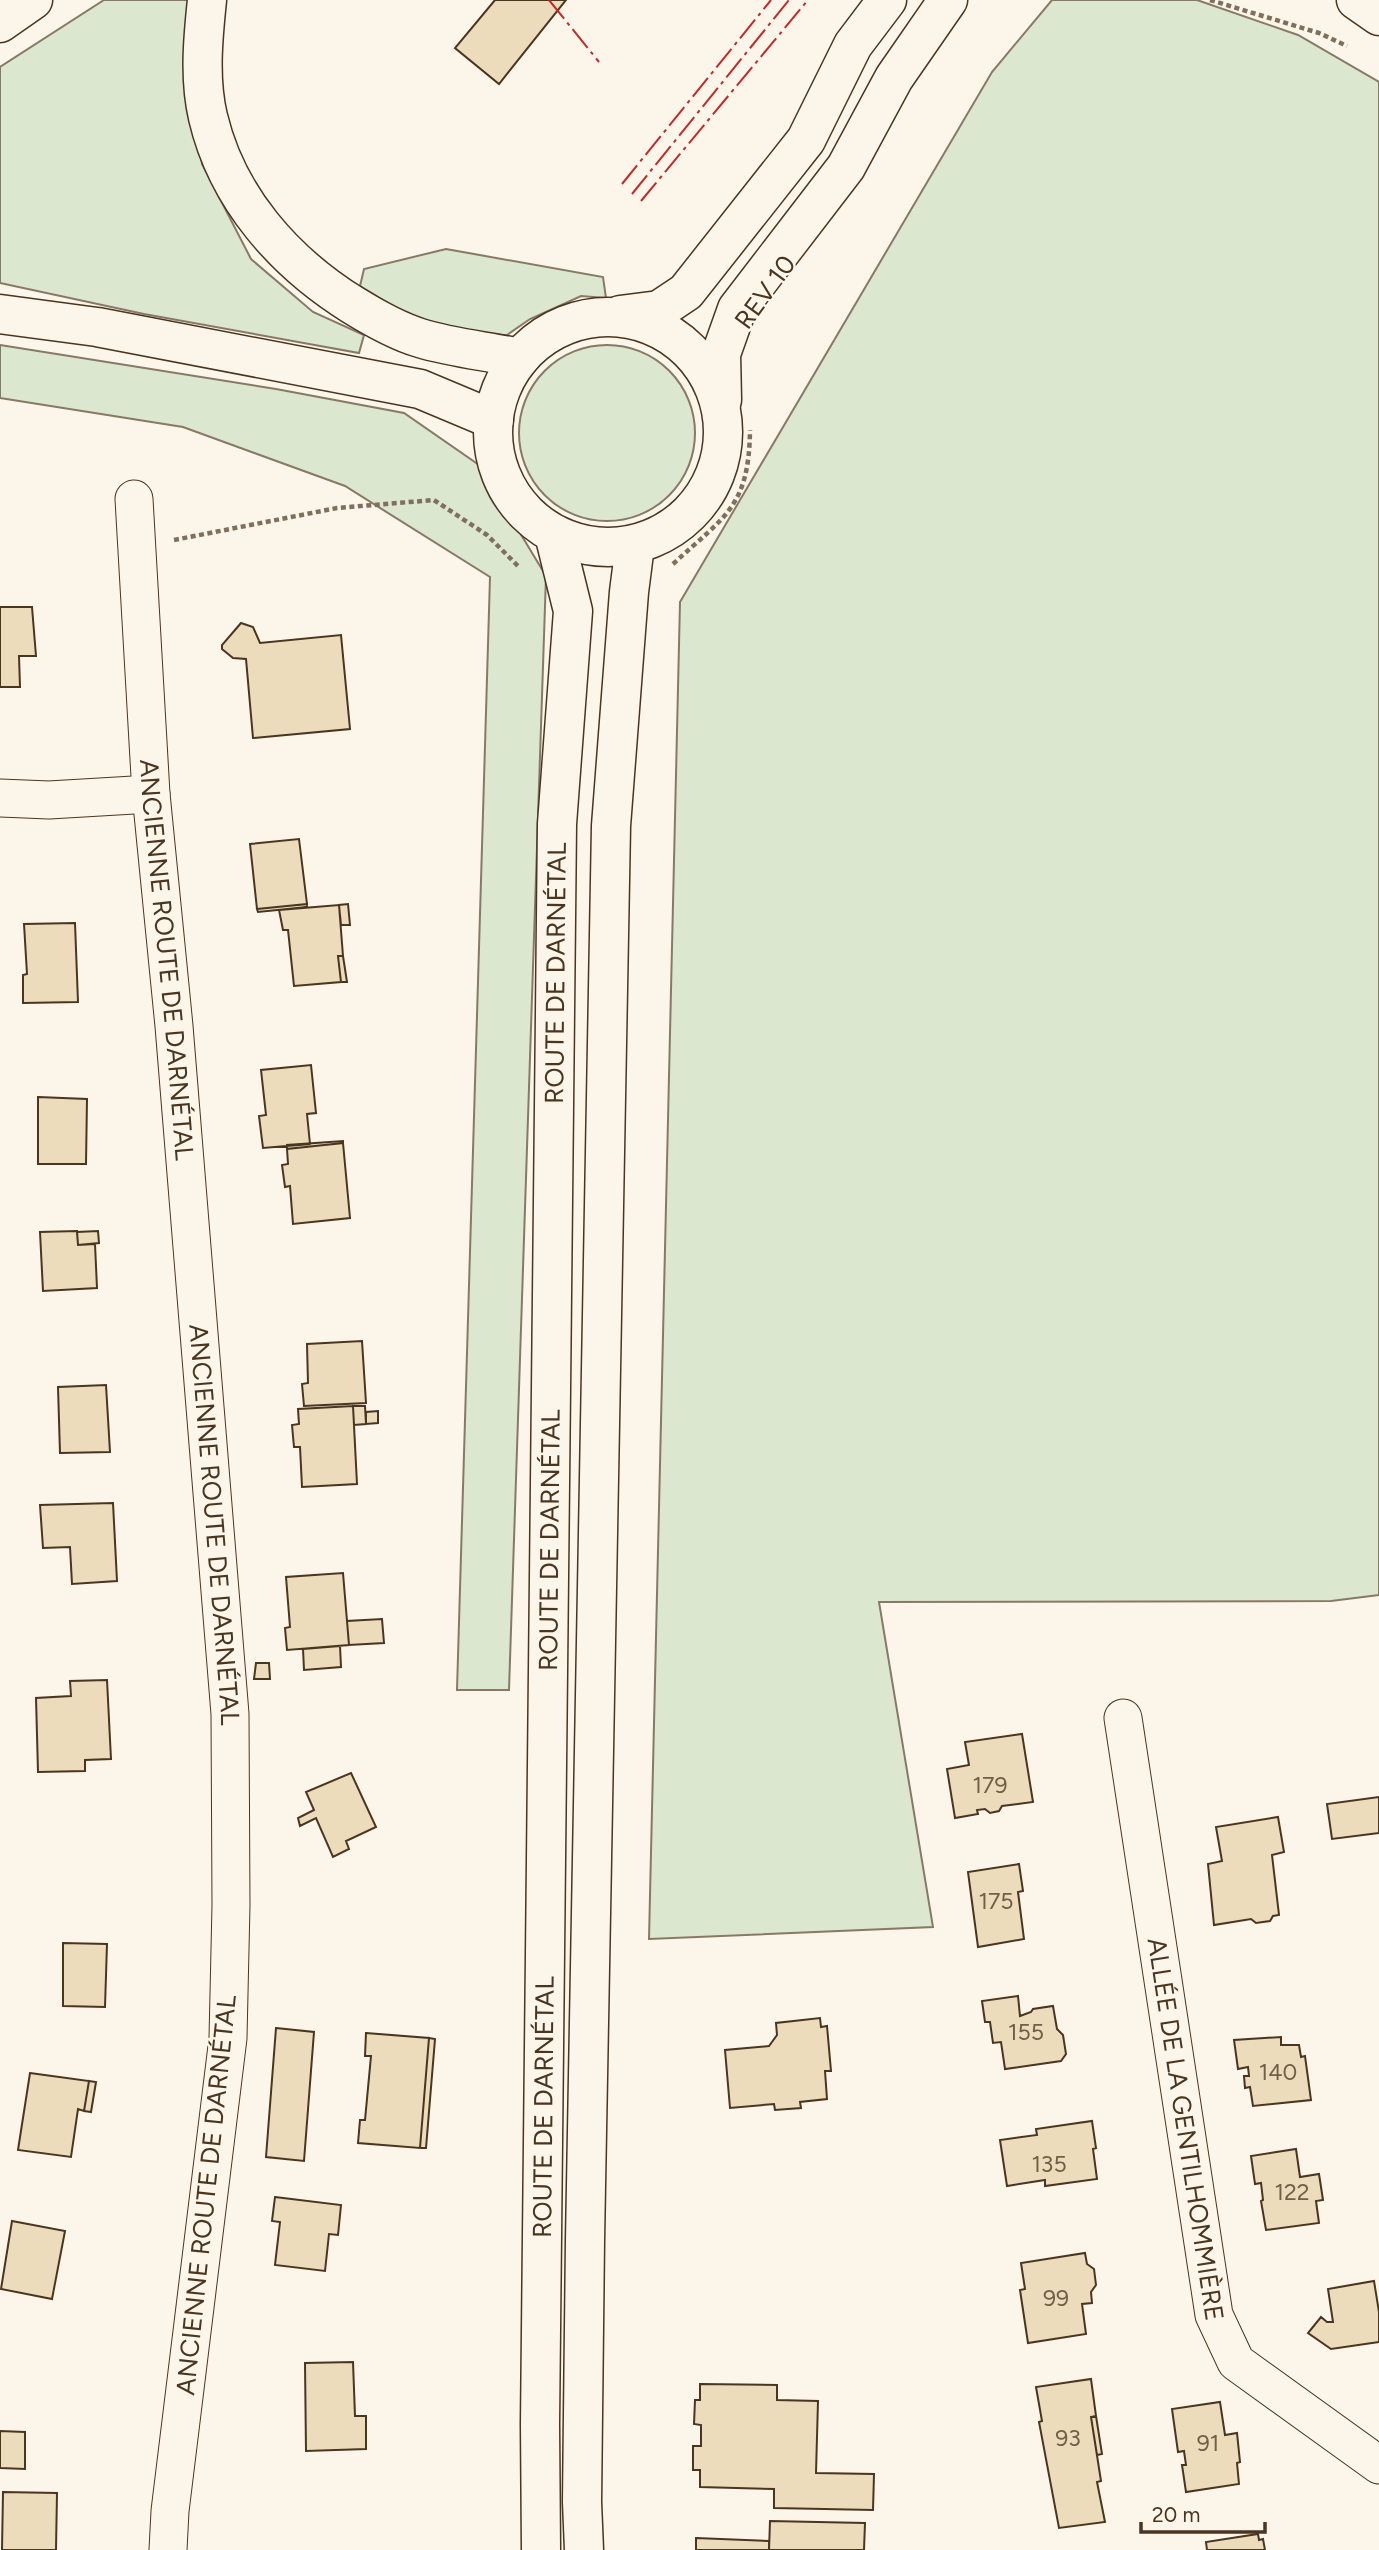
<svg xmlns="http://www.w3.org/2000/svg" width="1379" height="2550" font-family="Figtree,sans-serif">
<rect width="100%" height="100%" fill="#fbf6e9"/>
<path fill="#dce7d0" stroke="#887966" stroke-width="2" d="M 104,0 L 200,0 L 195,108 L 202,164 L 251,259 L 313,312 L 364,335 L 359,353 L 144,314 L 0,283 L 0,67 Z
M 1052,0 L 1197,0 L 1298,35 L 1379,82 L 1379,1595 L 1331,1601 L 879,1602 L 933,1927 L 649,1939 L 680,602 L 992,72 Z
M 446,249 L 603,277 L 606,298 L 581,296 L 530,319 L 507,335 L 477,337 L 429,328 L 360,286 L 364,269 Z
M519 433a88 88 0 1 1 176 0a88 88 0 1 1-176 0Z
M 0,345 L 276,389 L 404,413 L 479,465 L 546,576 L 509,1690 L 457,1690 L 490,577 L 345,486 L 183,427 L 0,398 Z"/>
<path fill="#ecdcbc" stroke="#4a3520" stroke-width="2" d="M 495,0 L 566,0 L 499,84 L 455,48 Z
M 0,607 L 32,607 L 36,656 L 19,656 L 20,687 L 0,687 Z
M 241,623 L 253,627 L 260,643 L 341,635 L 350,729 L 253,738 L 246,659 L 233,658 L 222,649 L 222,645 Z
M 299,839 L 307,904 L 257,909 L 250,844 Z
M 307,904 L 307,907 L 258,912 L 257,909 Z
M 348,904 L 350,925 L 341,925 L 339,905 Z
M 339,905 L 343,956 L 338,956 L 341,982 L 294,986 L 288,930 L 283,930 L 279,910 Z
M 75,923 L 78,1002 L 23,1003 L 23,975 L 27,974 L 24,924 Z
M 338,956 L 343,956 L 347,982 L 341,982 Z
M 311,1065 L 316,1113 L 307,1114 L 310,1144 L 263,1148 L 259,1116 L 266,1115 L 261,1070 Z
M 38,1097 L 87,1099 L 86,1164 L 38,1164 Z
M 343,1141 L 343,1143 L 287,1149 L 287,1145 Z
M 343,1143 L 350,1218 L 293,1224 L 290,1186 L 285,1187 L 282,1165 L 288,1164 L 287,1149 Z
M 77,1231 L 78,1245 L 95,1244 L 97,1288 L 43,1291 L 40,1232 Z
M 98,1231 L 99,1243 L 78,1245 L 77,1232 Z
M 362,1341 L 366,1403 L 304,1406 L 302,1384 L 308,1383 L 307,1344 Z
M 106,1385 L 110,1452 L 60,1453 L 58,1387 Z
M 353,1406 L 365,1406 L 366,1424 L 354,1425 Z
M 353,1406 L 357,1484 L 302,1487 L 300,1447 L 294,1447 L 292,1425 L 299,1424 L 298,1409 Z
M 378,1411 L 378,1423 L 366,1424 L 366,1412 Z
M 113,1503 L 117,1581 L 72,1584 L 70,1547 L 43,1548 L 40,1505 Z
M 343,1573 L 349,1645 L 287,1650 L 285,1628 L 290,1627 L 286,1577 Z
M 382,1619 L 384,1643 L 349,1645 L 347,1621 Z
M 340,1646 L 341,1667 L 304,1670 L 303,1649 Z
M 256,1663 L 269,1663 L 270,1679 L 254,1679 Z
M 107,1680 L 111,1759 L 85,1760 L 85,1771 L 38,1772 L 36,1698 L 71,1696 L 70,1681 Z
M 1022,1734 L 1033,1802 L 1002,1806 L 999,1811 L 990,1813 L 985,1809 L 977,1810 L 978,1814 L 955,1818 L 947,1769 L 969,1765 L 965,1742 Z
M 351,1773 L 376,1827 L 346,1841 L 349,1849 L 333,1857 L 316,1818 L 300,1826 L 298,1818 L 314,1810 L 306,1792 Z
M 1379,1797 L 1379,1833 L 1332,1839 L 1327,1804 Z
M 1278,1817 L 1284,1852 L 1272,1855 L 1279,1915 L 1273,1916 L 1270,1921 L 1256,1923 L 1251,1919 L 1214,1925 L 1208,1864 L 1222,1861 L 1216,1827 Z
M 1019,1864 L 1023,1891 L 1018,1892 L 1024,1939 L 978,1947 L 968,1872 Z
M 63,1943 L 107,1944 L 105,2007 L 63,2006 Z
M 1018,1996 L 1020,2016 L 1031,2012 L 1033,2009 L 1053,2006 L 1057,2029 L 1063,2035 L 1066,2054 L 1061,2061 L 1005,2069 L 1001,2042 L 993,2043 L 990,2022 L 985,2022 L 982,2001 Z
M 820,2018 L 821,2027 L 827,2026 L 831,2071 L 825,2071 L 827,2099 L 800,2102 L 801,2108 L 775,2110 L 774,2104 L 730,2108 L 725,2050 L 769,2046 L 777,2035 L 776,2023 Z
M 276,2028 L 314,2032 L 304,2161 L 266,2157 Z
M 366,2033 L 429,2038 L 420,2148 L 358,2143 L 360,2120 L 365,2120 L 371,2056 L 365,2056 Z
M 1281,2037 L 1281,2045 L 1299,2045 L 1301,2057 L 1305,2056 L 1311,2100 L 1253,2106 L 1250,2087 L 1245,2088 L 1244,2076 L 1249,2076 L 1248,2067 L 1238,2069 L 1234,2040 Z
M 429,2038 L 435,2039 L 426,2148 L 420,2148 Z
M 30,2073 L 89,2081 L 84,2111 L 78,2109 L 71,2157 L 18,2150 Z
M 89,2081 L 96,2082 L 91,2112 L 84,2111 Z
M 1092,2121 L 1096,2148 L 1093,2149 L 1097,2179 L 1045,2186 L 1045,2180 L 1007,2186 L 1000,2140 L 1037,2135 L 1036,2129 Z
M 1296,2149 L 1300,2177 L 1319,2174 L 1323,2200 L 1316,2201 L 1319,2223 L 1266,2230 L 1261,2201 L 1263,2200 L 1261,2183 L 1255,2184 L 1251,2156 Z
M 275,2197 L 341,2205 L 338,2235 L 329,2234 L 325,2271 L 275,2265 L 280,2222 L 272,2221 Z
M 12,2221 L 65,2231 L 52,2299 L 1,2289 Z
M 1085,2253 L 1087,2264 L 1094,2269 L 1096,2285 L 1091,2292 L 1092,2303 L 1082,2304 L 1086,2334 L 1028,2343 L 1020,2290 L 1025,2289 L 1021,2263 Z
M 1374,2281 L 1379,2312 L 1379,2342 L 1331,2349 L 1308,2333 L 1321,2317 L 1327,2322 L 1333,2322 L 1328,2289 Z
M 353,2362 L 355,2416 L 366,2416 L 366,2449 L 306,2451 L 305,2363 Z
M 1091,2379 L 1096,2416 L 1091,2417 L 1101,2481 L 1097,2482 L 1105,2522 L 1059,2528 L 1039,2422 L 1042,2421 L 1036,2387 Z
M 700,2384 L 777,2385 L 777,2400 L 818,2401 L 816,2473 L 874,2474 L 873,2510 L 774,2508 L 774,2489 L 700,2487 L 700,2470 L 693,2470 L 693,2446 L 701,2446 L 701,2425 L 694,2424 L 695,2400 L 700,2400 Z
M 1220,2402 L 1225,2435 L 1237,2433 L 1240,2462 L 1237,2463 L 1239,2484 L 1186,2492 L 1182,2465 L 1186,2465 L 1184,2451 L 1178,2452 L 1172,2409 Z
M 1096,2416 L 1102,2454 L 1097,2455 L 1091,2417 Z
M 0,2431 L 25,2432 L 25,2469 L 0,2468 Z
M 3,2492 L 57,2493 L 56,2550 L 2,2550 Z
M 770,2521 L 865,2523 L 864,2550 L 769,2550 Z
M 1258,2534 L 1259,2540 L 1263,2539 L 1265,2550 L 1207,2550 L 1206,2542 Z
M 696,2538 L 769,2541 L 769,2550 L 696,2550 Z"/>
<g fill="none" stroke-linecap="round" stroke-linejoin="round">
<defs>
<g id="minor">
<path id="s1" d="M 134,499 L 151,794 L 174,1026 L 230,1714 L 231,1905 L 228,2038 L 170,2511 L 168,2550"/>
<path d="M 0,798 L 49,800 L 151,794"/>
<path id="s2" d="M 1123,1718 L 1214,2315 L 1236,2362 L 1379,2465"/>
</g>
<path id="tertiary" d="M 1356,0 L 1379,16"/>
<g id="secondary">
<path d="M 620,315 L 659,310 L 686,292 L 806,140 L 853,45 L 887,0"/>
<circle cx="608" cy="432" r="115"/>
<path d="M 722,400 L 721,354 L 737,309 L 846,167 L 894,78 L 948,0"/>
<path id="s3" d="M 541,2550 L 540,2424 L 557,824 L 573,611 L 554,534"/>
<path d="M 584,2550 L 582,2502 L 585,2240 L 611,826 L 629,592 L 635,545"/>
</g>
<path id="trunk" d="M 207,0 C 203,38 199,79 208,117 C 227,198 284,262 353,305 C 374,318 397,331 420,338 C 452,348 487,351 520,358
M 0,23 L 33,0
M 0,314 L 97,327 L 420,389 L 494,420"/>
</defs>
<use href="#minor" stroke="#4a3520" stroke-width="39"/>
<use href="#tertiary" stroke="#4a3520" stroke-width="41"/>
<use href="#secondary" stroke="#4a3520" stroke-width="41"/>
<use href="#trunk" stroke="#4a3520" stroke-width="41"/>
<path stroke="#7f6f5c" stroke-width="4.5" stroke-dasharray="5 3.5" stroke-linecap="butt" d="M 1210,0 L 1319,33 L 1347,46
M 174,540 L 337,508 L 434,500 L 487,535 L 520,568
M 673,564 C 725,516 749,507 750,430"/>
<use href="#minor" stroke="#fbf6e9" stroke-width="37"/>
<use href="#tertiary" stroke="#fbf6e9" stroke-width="38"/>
<use href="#secondary" stroke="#fbf6e9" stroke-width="38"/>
<use href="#trunk" stroke="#fbf6e9" stroke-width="38"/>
<path stroke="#c62828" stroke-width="2" stroke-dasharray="24 5 3.5 5" stroke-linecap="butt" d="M 549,0 L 599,62
M 622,184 L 771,0
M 632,194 L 789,0
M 641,201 L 808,0"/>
</g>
<g text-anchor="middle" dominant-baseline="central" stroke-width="5" stroke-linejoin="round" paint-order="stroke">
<g font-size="23" fill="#725f47">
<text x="990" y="1785">179</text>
<text x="996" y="1901">175</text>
<text x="1026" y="2032">155</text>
<text x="1278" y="2072">140</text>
<text x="1049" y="2164">135</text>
<text x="1292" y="2192">122</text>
<text x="1056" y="2298">99</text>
<text x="1068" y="2438">93</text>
<text x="1208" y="2443">91</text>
</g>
<g font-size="26" fill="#4a3520" stroke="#fbf6e9">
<text transform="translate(765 292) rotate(-54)">REV 10</text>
<text stroke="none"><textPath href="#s1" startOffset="462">ANCIENNE ROUTE DE DARNÉTAL</textPath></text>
<text stroke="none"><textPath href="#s3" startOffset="1577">ROUTE DE DARNÉTAL</textPath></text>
<text stroke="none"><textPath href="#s1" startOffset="1029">ANCIENNE ROUTE DE DARNÉTAL</textPath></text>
<text stroke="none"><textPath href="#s3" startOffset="1010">ROUTE DE DARNÉTAL</textPath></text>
<text stroke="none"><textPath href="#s3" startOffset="443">ROUTE DE DARNÉTAL</textPath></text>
<text stroke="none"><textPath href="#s2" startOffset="416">ALLÉE DE LA GENTILHOMMIÈRE</textPath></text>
<text transform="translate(206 2195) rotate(-84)">ANCIENNE ROUTE DE DARNÉTAL</text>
</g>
</g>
<path d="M1141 2522v10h124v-10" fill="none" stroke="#4a3520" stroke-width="3.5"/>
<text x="1152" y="2522" font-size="21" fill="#4a3520" stroke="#fbf6e9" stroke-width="5" paint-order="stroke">20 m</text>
</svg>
